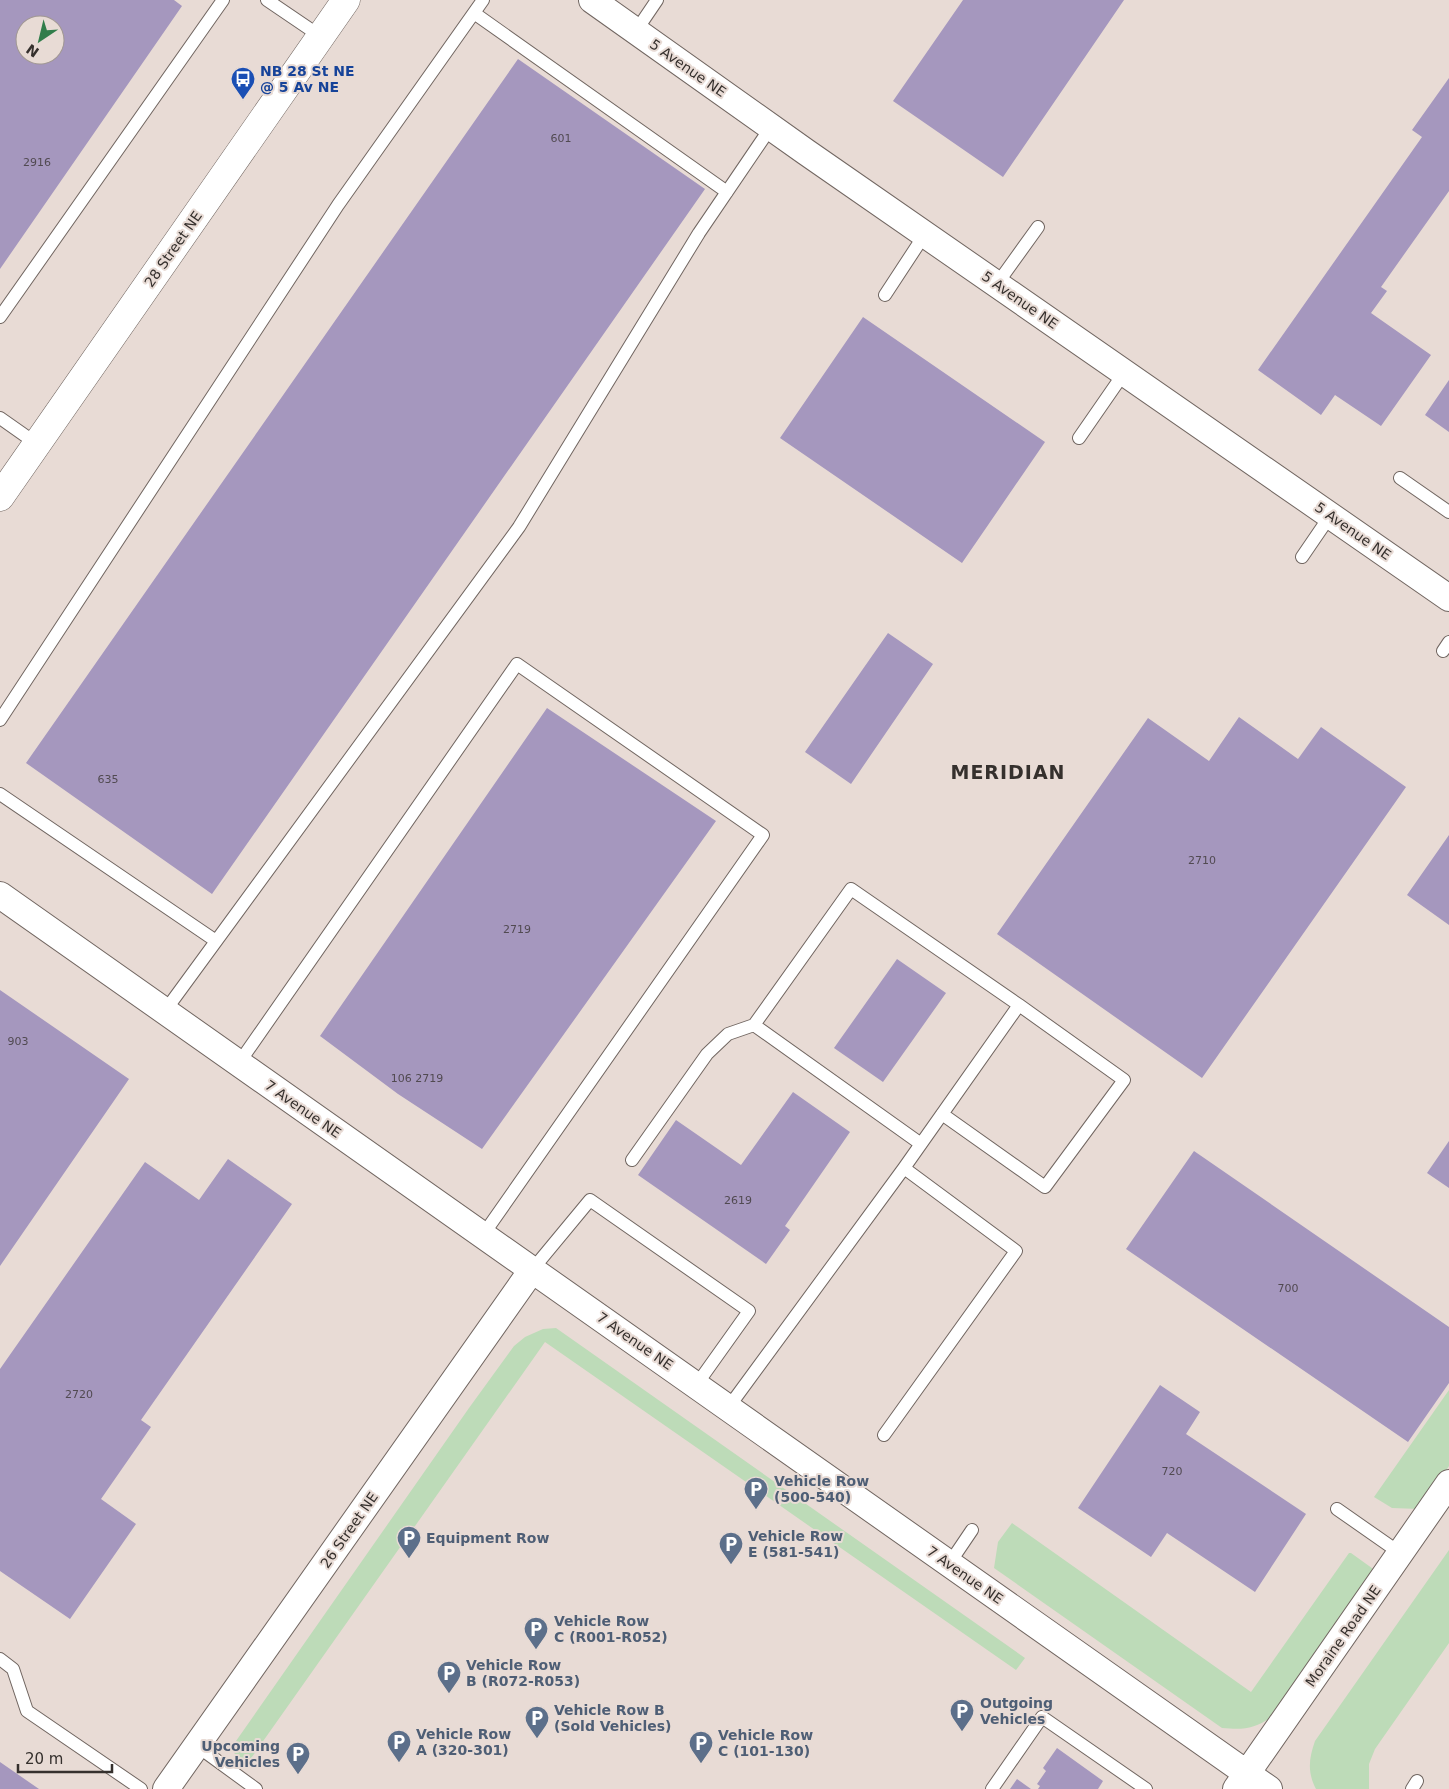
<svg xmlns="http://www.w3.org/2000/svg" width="1449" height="1789" font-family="'DejaVu Sans',sans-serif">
<rect width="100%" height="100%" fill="#e8dbd5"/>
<path fill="#bddbb8" d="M 556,1328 L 1025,1658 L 1016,1670 L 545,1342 L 247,1764 L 234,1753 L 236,1741 L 469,1408 L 514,1346 L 525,1337 L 543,1329 Z
M 1449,1390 L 1449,1466 L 1419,1509 L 1392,1508 L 1374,1497 Z
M 1012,1523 L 1251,1692 L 1349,1553 L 1351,1553 L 1376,1571 L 1272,1717 C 1253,1729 1244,1730 1222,1728 L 994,1568 L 998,1542 Z
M 1449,1550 L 1449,1643 L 1375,1749 L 1369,1764 L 1369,1789 L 1316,1789 C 1307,1772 1309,1758 1315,1741 Z"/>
<path fill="#a597be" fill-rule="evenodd" d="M 0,0 L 174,0 L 182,6 L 0,269 ZM 25,25 L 55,25 L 55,55 L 25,55 Z
M 963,0 L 1124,0 L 1003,177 L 893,101 Z
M 518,59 L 705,189 L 212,894 L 26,763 Z
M 1449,78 L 1449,191 L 1381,287 L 1387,291 L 1371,313 L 1431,355 L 1381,426 L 1335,395 L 1321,415 L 1258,370 L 1422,137 L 1412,130 Z
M 863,317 L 1045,442 L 962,563 L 780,438 Z
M 1449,380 L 1449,432 L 1425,415 Z
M 888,633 L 933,664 L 851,784 L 805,752 Z
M 547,708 L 716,821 L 482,1149 L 398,1094 L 320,1036 Z
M 1239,717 L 1298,759 L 1321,727 L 1406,787 L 1202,1078 L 997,934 L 1148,718 L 1209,761 Z
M 1449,835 L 1449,925 L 1407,895 Z
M 897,959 L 946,993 L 883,1082 L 834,1048 Z
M 0,990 L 129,1079 L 0,1266 Z
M 793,1092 L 850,1132 L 785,1226 L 790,1230 L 766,1264 L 638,1175 L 676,1120 L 741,1165 Z
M 1449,1141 L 1449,1188 L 1427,1173 Z
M 1194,1151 L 1449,1327 L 1449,1383 L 1408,1442 L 1126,1249 Z
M 228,1159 L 292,1204 L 141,1420 L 151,1427 L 101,1499 L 136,1524 L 70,1619 L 0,1571 L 0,1369 L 145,1162 L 199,1200 Z
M 1160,1385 L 1200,1412 L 1186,1434 L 1306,1514 L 1255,1592 L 1167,1533 L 1151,1557 L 1078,1508 Z
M 1057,1748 L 1103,1781 L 1098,1789 L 1038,1789 L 1040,1786 L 1037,1784 L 1046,1771 L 1043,1768 Z
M 0,1762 L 39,1789 L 0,1789 Z
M 1017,1779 L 1031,1789 L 1010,1789 Z"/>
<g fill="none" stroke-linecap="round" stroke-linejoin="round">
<defs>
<path id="service" d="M 267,0 L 320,36
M 474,13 L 727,192
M 636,31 L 657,0
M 997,284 L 1038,227
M 885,295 L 925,234
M 0,317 L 223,0
M 0,418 L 37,444
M 1079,438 L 1124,373
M 1400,478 L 1449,512
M 1302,557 L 1330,516
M 1443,651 L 1449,642
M 0,720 L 338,205 L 483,0
M 0,794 L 216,941
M 165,1011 L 519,527 L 699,233 L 771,127
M 239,1063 L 517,664 L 763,835 L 483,1235
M 921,1144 L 754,1025 L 851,889 L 1019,1005
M 632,1160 L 707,1054 L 728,1034 L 754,1025
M 532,1270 L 590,1200 L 749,1311 L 697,1384
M 728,1408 L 904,1168 L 1019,1005 L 1124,1080 L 1045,1187 L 942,1114
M 884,1435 L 1016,1251 L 904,1168
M 1337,1509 L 1400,1553
M 949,1564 L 972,1530
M 0,1659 L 13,1669 L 27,1711 L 141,1789
M 197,1746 L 256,1789
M 992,1789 L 1042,1717 L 1146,1789
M 1412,1789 L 1417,1781"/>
<path id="minor" d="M 592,0 L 806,152 L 1449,598
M 0,895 L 1269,1789
M 166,1789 L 532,1270
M 1236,1789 L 1449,1483"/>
<path id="tertiary" d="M 0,497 L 346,0"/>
</defs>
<use href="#service" stroke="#716661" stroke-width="14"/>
<use href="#minor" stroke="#716661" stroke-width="28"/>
<use href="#tertiary" stroke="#716661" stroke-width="29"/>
<use href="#service" stroke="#fff" stroke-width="12"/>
<use href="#minor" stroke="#fff" stroke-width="26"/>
<use href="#tertiary" stroke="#fff" stroke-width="28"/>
</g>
<defs>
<symbol id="bus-pin" viewBox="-11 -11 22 30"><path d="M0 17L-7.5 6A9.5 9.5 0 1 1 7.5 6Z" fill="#1a4fb4" stroke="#e8dbd5"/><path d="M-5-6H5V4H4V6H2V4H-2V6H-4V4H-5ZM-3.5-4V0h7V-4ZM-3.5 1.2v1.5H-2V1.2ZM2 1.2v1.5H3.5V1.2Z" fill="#fff"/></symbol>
<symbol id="parking-pin" viewBox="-11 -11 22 30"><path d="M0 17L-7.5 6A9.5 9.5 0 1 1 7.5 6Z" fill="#5c6f8a" stroke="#e8dbd5"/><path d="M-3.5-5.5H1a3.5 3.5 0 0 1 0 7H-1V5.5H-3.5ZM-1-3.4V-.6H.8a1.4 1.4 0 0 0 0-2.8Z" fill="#fff"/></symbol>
</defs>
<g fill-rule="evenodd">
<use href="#bus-pin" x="229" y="65" width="28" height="38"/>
<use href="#parking-pin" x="742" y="1475" width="28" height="38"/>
<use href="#parking-pin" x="395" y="1524" width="28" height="38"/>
<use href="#parking-pin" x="717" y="1530" width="28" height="38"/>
<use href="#parking-pin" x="522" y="1615" width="28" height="38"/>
<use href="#parking-pin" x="435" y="1659" width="28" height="38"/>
<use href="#parking-pin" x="948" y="1697" width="28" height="38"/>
<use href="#parking-pin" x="523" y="1704" width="28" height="38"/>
<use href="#parking-pin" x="385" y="1728" width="28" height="38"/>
<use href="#parking-pin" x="687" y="1729" width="28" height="38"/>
<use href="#parking-pin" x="284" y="1740" width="28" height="38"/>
</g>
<g text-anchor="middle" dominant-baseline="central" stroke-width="4" stroke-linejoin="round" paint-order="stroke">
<g font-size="11" fill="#514a51">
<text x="561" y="138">601</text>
<text x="37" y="162">2916</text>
<text x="108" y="779">635</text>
<text x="1202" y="860">2710</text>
<text x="517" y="929">2719</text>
<text x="18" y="1041">903</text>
<text x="417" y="1078">106 2719</text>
<text x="738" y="1200">2619</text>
<text x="1288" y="1288">700</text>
<text x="79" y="1394">2720</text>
<text x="1172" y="1471">720</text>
</g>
<g font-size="14" fill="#35302d" stroke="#e8dbd5">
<text transform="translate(688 68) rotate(35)">5 Avenue NE</text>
<text transform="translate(173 249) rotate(-55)">28 Street NE</text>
<text transform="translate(1020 300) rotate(35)">5 Avenue NE</text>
<text transform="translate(1353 531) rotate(35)">5 Avenue NE</text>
<text transform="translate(303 1109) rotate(35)">7 Avenue NE</text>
<text transform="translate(635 1341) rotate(35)">7 Avenue NE</text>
<text transform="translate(349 1530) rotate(-55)">26 Street NE</text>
<text transform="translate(965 1575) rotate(35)">7 Avenue NE</text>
<text transform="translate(1343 1636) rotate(-55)">Moraine Road NE</text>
</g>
<g font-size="14" font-weight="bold" fill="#164399" stroke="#e8dbd5" text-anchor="start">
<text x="260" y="71">NB 28 St NE<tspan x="260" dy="16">@ 5 Av NE</tspan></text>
</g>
<g font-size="14" font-weight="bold" fill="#4e5e75" stroke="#e8dbd5" text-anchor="start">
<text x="774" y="1481">Vehicle Row<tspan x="774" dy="16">(500-540)</tspan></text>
<text x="748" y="1536">Vehicle Row<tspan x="748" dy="16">E (581-541)</tspan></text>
<text x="426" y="1538">Equipment Row</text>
<text x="554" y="1621">Vehicle Row<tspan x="554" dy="16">C (R001-R052)</tspan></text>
<text x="466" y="1665">Vehicle Row<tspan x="466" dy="16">B (R072-R053)</tspan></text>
<text x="980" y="1703">Outgoing<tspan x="980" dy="16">Vehicles</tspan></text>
<text x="554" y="1710">Vehicle Row B<tspan x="554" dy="16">(Sold Vehicles)</tspan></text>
<text x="416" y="1734">Vehicle Row<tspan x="416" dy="16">A (320-301)</tspan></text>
<text x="718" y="1735">Vehicle Row<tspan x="718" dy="16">C (101-130)</tspan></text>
<text x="280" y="1746" text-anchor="end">Upcoming<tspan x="280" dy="16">Vehicles</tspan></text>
</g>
<g font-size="19" font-weight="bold" letter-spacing="1" fill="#35302d" stroke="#e8dbd5">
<text x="1008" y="772">MERIDIAN</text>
</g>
</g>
<g transform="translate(40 40) rotate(215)"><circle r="24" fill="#e8dbd5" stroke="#a09792"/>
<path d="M0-4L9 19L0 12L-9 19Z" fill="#317d4b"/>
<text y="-8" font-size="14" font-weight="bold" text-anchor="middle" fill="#35302d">N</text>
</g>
<path d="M18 1764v8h94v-8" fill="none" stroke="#35302d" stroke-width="2.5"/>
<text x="25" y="1764" font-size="15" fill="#35302d" stroke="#e8dbd5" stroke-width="4" paint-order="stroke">20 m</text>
</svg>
